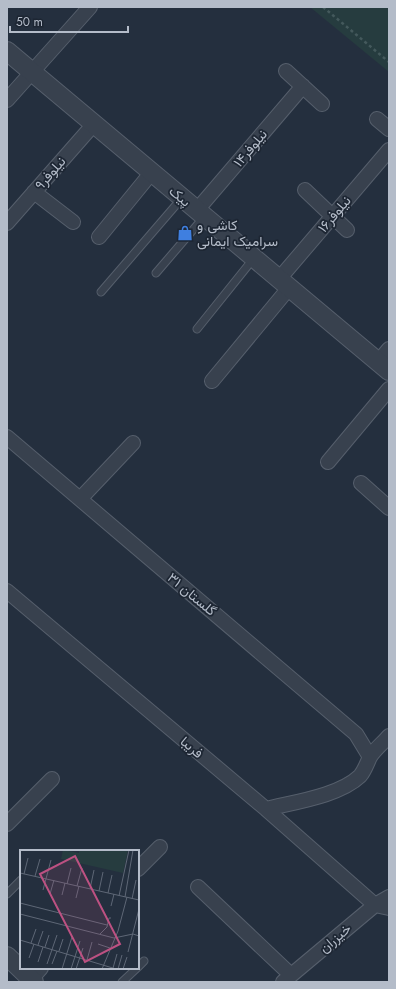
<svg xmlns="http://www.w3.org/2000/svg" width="396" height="989" font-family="Jost,Vazirmatn,sans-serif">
<rect width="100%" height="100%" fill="#242f3e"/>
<path fill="#263c3f" d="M 310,7 L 389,7 L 389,72 Z"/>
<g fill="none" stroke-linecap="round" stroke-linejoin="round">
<defs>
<path id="service" d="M 156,273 L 204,217
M 101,292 L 182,198
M 197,329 L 254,258
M 7,894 L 21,880
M 138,967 L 144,961
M 122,982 L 137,968"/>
<path id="minor" d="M 286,71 L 322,104
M 7,100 L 90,7
M 377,119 L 389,129
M 305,190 L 347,230
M 34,192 L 73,222
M 197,210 L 303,86
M 7,223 L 94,124
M 99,237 L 152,172
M 279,279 L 389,150
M 378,362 L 389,349
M 212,381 L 289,288
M 7,437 L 356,734 L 370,757
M 328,462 L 389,389
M 361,483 L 389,508
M 80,499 L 133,443
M 7,591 L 266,809 L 375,905 L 389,908
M 266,809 C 294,802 339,796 360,776 C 365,770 367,763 370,757 C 375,749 383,743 389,736
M 7,824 L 52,779
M 138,869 L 160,847
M 198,887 L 291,975
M 31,979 L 41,968
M 283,982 L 375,905 L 389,897"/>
<path id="tertiary" d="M 7,51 L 389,371
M 7,956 L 34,982"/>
</defs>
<use href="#service" stroke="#565f6c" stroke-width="9"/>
<use href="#minor" stroke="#565f6c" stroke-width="16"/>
<use href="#tertiary" stroke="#565f6c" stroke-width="20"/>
<path stroke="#44595c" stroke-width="2.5" stroke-dasharray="3 3" stroke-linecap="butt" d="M 323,7 L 389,62"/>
<use href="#service" stroke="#38414e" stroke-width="7"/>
<use href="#minor" stroke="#38414e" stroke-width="14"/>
<use href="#tertiary" stroke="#38414e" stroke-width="18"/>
</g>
<defs>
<symbol id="shop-bare" viewBox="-9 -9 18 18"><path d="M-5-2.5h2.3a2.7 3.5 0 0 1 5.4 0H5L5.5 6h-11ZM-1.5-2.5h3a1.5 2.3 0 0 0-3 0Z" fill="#3f7fe0" stroke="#1d2633" stroke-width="2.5" paint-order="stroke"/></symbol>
</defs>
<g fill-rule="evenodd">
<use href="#shop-bare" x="174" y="222" width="22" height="22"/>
</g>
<g text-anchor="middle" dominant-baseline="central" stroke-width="3.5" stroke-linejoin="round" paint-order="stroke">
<g font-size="14" fill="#b4bcc9" stroke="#1d2633">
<text transform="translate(250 148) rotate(-50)">نیلوفر۱۴</text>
<text transform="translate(50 173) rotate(-49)">نیلوفر۹</text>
<text transform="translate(180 196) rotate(40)">پیک</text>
<text transform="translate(334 214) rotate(-50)">نیلوفر۱۶</text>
<text transform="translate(192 594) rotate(40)">گلستان ۳۱</text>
<text transform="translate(192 747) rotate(40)">فریبا</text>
<text transform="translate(335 938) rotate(-40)">خیزران</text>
</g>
<g font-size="14" fill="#b4bcc9" stroke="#1d2633" text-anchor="start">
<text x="197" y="225">کاشی و<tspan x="197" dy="16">سرامیک ایمانی</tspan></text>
</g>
</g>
<g transform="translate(20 850)">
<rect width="119" height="119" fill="#242f3e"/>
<path d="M 43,0 L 59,3 L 59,0 L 108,0 L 103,23 L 41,9 Z" fill="#263c3f"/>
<path fill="none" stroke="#5e6776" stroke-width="1" d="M 0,23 L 119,50M 4,24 L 8,8M 15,26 L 20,9M 47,34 L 51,18M 57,36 L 62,18M 70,39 L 74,20M 23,40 L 31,10M 79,41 L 83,22M 88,43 L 92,25M 30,44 L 34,30M 42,45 L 45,33M 99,46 L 109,0M 105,47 L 113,0M 56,48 L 59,36M 112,49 L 116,30M 0,53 L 87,75M 91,56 L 94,44M 0,64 L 94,88 L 113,84 L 119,86M 80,84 L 87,77 L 89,68 L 91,68M 0,90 L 96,119M 11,93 L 16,79M 78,94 L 90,98M 18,95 L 23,81M 25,97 L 29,85M 39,101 L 43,89M 108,102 L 119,59M 9,108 L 14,94M 67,110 L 72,92M 18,112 L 23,97M 27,114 L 37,85M 32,114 L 37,101M 93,118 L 97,104M 42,119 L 52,87M 51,119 L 60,91M 56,119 L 63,98M 82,119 L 98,81 L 107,47M 98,119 L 102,105M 103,119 L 107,107"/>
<path fill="#bd5182" fill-opacity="0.15" stroke="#bd5182" stroke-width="2" d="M 55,6 L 100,94 L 65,112 L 20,24 Z"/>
<rect width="119" height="119" fill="none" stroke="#b4bcc9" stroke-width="2"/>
</g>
<rect width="396" height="989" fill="none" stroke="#b4bcc9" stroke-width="16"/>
<path d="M10 26v6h118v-6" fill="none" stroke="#b4bcc9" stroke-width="2"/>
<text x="16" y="26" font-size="12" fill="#b4bcc9" stroke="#1d2633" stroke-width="3" paint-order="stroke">50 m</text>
</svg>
